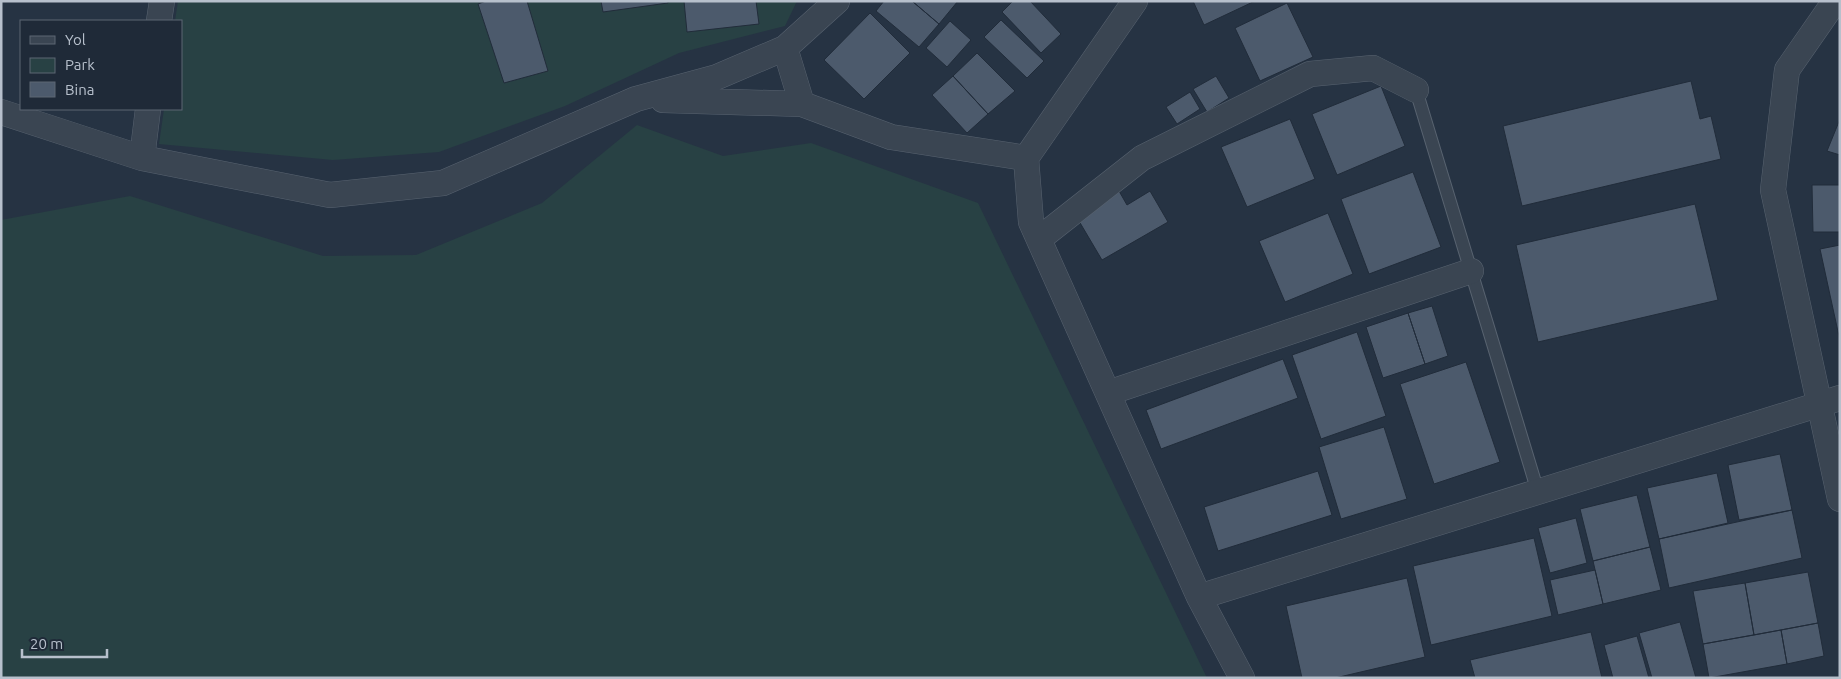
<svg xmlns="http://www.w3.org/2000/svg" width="1841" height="679" font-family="Ubuntu,sans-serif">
<rect width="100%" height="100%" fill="#263343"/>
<path fill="#284144" d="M 178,1 L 797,1 L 785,26 L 679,53 L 565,106 L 439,152 L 333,160 L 159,144 L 164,109 L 181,109 L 181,21 L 175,21 Z
M 637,125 L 723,156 L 811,143 L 978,203 L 1207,678 L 1,678 L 1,220 L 130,196 L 323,256 L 416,255 L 542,203 Z"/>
<path fill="#4c5a6c" stroke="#212c3a" d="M 486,1 L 527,1 L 548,71 L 504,83 L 478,4 Z
M 601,1 L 668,1 L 668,3 L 603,12 Z
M 684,1 L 756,1 L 759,24 L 687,32 Z
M 884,1 L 912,1 L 939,24 L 919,47 L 876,11 Z
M 912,1 L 958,1 L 939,24 Z
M 1013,1 L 1030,1 L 1061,34 L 1041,53 L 1002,12 Z
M 1193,1 L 1255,1 L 1204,25 Z
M 1287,3 L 1313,57 L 1260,81 L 1235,28 Z
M 870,13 L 910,53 L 864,99 L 824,60 Z
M 1001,20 L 1044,61 L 1027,78 L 984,37 Z
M 950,21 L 971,40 L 947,67 L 926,48 Z
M 977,53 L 1015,91 L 988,114 L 953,76 Z
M 953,76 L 988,114 L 967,133 L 932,95 Z
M 1216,76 L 1229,98 L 1207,112 L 1193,89 Z
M 1691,81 L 1700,119 L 1711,116 L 1721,159 L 1522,206 L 1503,126 Z
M 1381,86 L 1405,146 L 1337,175 L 1312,114 Z
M 1190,92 L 1200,109 L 1177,124 L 1166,107 Z
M 1290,119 L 1315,179 L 1247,207 L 1221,147 Z
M 1840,119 L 1840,155 L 1827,151 Z
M 1413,172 L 1441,247 L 1369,274 L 1341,199 Z
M 1812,185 L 1840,185 L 1840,232 L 1813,232 Z
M 1119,191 L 1127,205 L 1150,191 L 1168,222 L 1102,260 L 1076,216 Z
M 1695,204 L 1718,300 L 1538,342 L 1516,245 Z
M 1328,213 L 1353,274 L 1285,302 L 1259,241 Z
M 1840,245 L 1840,341 L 1820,249 Z
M 1432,306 L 1448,356 L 1425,364 L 1408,313 Z
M 1408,313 L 1425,364 L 1383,378 L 1366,327 Z
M 1357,332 L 1386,416 L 1321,439 L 1292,355 Z
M 1283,359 L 1298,398 L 1161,449 L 1146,410 Z
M 1466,362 L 1500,462 L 1434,484 L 1400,384 Z
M 1384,427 L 1407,499 L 1341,519 L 1319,447 Z
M 1780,454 L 1792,510 L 1739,520 L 1728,465 Z
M 1318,471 L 1332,515 L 1218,551 L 1204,507 Z
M 1717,473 L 1728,523 L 1659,539 L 1647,488 Z
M 1637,495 L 1650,547 L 1593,561 L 1580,509 Z
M 1792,510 L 1802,558 L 1669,588 L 1659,539 Z
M 1576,518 L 1587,563 L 1550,573 L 1538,528 Z
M 1534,538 L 1552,616 L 1431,645 L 1413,566 Z
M 1650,547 L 1661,590 L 1603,604 L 1593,561 Z
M 1595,570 L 1603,604 L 1558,615 L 1550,580 Z
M 1808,572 L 1818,623 L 1754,635 L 1745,583 Z
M 1407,578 L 1425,657 L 1335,678 L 1302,678 L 1286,606 Z
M 1745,583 L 1754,635 L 1703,644 L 1693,591 Z
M 1680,622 L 1696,678 L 1652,678 L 1639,633 Z
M 1818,623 L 1824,656 L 1787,664 L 1781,630 Z
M 1781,630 L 1787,664 L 1709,678 L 1703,644 Z
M 1591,632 L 1602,678 L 1475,678 L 1470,660 Z
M 1637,636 L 1649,678 L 1613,678 L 1604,645 Z"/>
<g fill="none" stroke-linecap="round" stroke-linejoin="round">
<defs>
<path id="service" d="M 1416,90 L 1538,492"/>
<path id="minor" d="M 1135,1 L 1026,158 L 1031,222 L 1199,597 L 1242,678
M 1835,1 L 1787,70 L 1773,190 L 1840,499
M 159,21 L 162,1
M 785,48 L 802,104
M 663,100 L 802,104 L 891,137 L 1026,158
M 1,112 L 142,158 L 330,195 L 443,183 L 636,99 L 717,77 L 785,48 L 837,1
M 142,158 L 148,109
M 1039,239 L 1142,158 L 1310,74 L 1373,68 L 1416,90
M 1108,393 L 1471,271
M 1199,597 L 1840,398"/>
</defs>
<use href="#service" stroke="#586370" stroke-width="14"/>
<use href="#minor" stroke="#586370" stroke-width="26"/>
<use href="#service" stroke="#3a4552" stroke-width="12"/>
<use href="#minor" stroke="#3a4552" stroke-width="25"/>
</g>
<rect width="1841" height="679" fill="none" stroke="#b7c0cc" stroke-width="5"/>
<rect x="20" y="20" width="162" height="90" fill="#1f2a38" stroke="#5c6673"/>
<rect x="30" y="36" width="25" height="8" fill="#3a4552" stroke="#5c6673"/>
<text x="65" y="45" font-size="15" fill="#b7c0cc">Yol</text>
<rect x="30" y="58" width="25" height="15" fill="#284144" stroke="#5c6673"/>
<text x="65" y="70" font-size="15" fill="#b7c0cc">Park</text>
<rect x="30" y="82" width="25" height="15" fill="#4c5a6c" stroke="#5c6673"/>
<text x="65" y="95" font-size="15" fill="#b7c0cc">Bina</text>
<path d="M22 649v8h85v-8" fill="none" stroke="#b7c0cc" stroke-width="2.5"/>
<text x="30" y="649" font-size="15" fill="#b7c0cc" stroke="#1f2a38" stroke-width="4" paint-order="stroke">20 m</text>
</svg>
